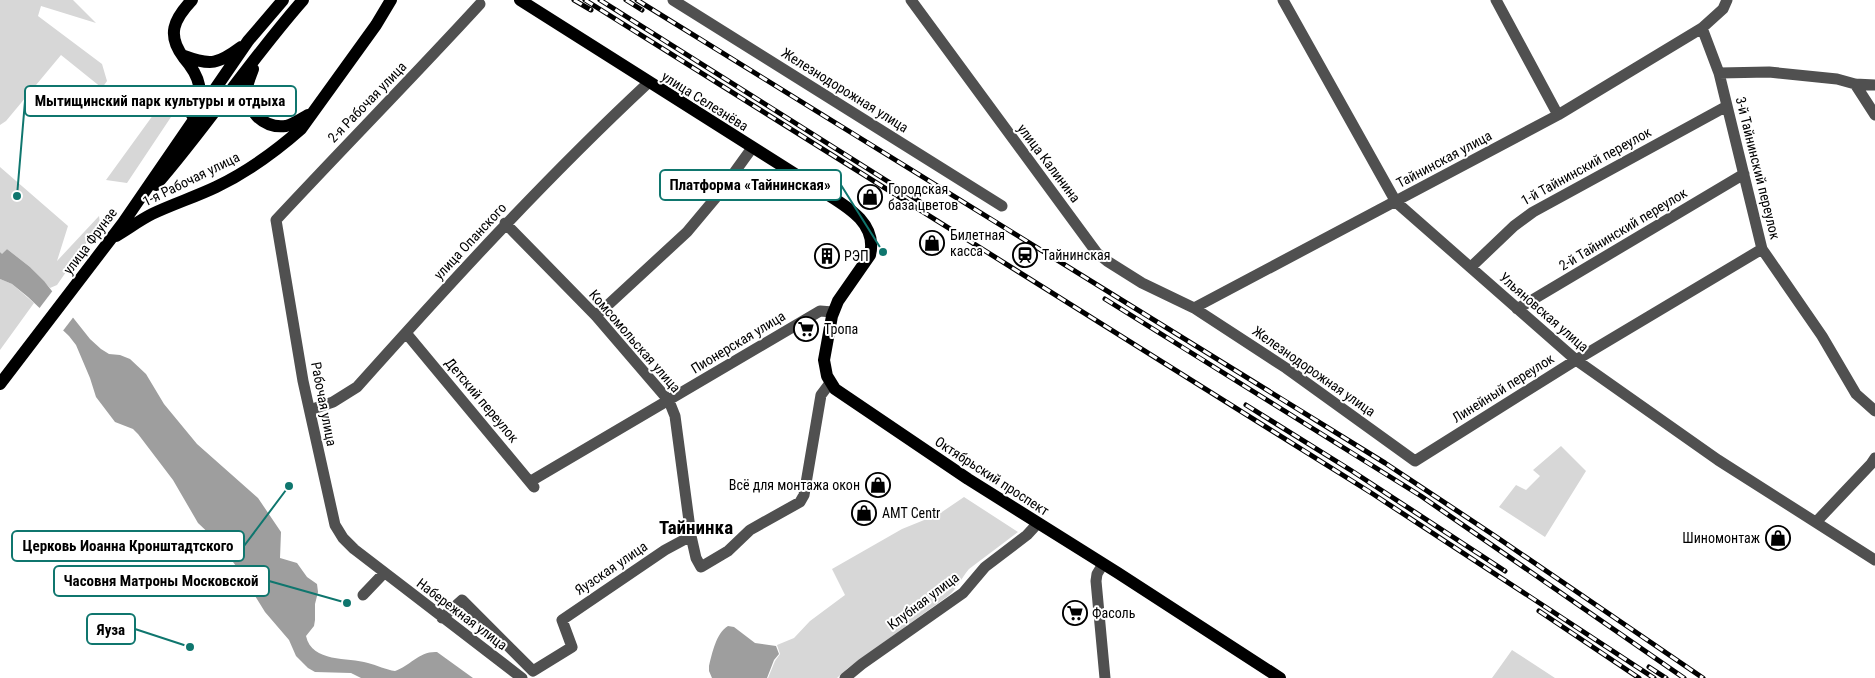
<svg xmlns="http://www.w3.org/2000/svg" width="1875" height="678" font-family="'Roboto Condensed',sans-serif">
<rect width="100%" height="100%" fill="#fff"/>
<path fill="#d7d7d7" d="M 0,0 L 73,0 L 96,23 L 41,6 L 38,16 L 102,64 L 107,81 L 102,88 L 61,55 L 6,121 L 0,125 Z
M 164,100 L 177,108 L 127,183 L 106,180 Z
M 0,167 L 68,226 L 57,261 L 99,216 L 100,223 L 57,285 L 50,288 L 30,267 L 7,249 L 2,255 L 0,252 Z
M 0,279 L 12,284 L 34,303 L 0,350 Z
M 1561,446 L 1586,471 L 1545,537 L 1499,507 L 1516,485 L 1526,490 L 1540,476 L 1533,470 Z
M 964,497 L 1018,532 L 969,569 C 961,578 958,588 948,596 L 848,668 L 837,678 L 768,678 L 775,661 L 780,654 L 777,645 L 794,638 L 810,621 L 845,595 L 832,569 L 902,529 L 939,514 Z
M 1512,650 L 1555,678 L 1492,678 Z"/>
<path fill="#9e9e9e" d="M 7,249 L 30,267 L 44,281 L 90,339 L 101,349 L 109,354 L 120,355 L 130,359 L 146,374 L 164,404 L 197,444 L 258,498 L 281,532 L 280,558 L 297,563 L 307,577 L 317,584 L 318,592 L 315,604 L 315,620 L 314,626 L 306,636 C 312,663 348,657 368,663 C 377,665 386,670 395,671 C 410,666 419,651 437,652 L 473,678 L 361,678 L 351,673 L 315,672 L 308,668 L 296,656 L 289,640 L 265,612 L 239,570 L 218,542 L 198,523 L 173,480 L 138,434 L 133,429 L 115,422 L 96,397 L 90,378 L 76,345 L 69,336 L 28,297 L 12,284 L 0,279 L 0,252 L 2,254 Z
M 728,626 L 734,627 L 755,643 L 776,646 L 779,654 L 774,660 L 767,678 L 712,678 L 709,671 L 709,666 C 712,654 716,633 728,626 Z"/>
<path fill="#fff" d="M 54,289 L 75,315 L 62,332 L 38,310 Z"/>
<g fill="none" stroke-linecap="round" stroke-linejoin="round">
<path stroke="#505050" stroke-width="11" d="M 673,0 L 1002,206
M 911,0 L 1097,253 L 1107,261 L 1142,283 L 1194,308 L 1286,368 L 1415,461 L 1576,360 L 1762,249
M 1283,0 L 1396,202 L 1576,360 L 1718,460 L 1875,560
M 1496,0 L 1558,115
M 480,4 C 413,77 343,148 276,220 L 303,381 L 335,525 L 343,538 L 354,549 L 522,678
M 1702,28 L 1719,73 L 1762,249 L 1822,336 L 1856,394 L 1875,411
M 1719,73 L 1769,72 L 1837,79 L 1855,84 L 1875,85
M 1855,84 L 1875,115
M 505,223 L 596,316 L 669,401 L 675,416 L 691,536
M 1471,267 L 1514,226 L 1533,212 L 1727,106
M 1194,308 L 1558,115 L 1702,28 L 1723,9 L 1727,0
M 1517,309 L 1744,174
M 596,316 L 687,232 L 718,195 L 752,148
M 406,333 L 534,487
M 310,410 L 333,402 L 357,387 C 451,282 545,179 648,83
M 531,481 L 820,311 L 833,312
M 1817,521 L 1871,464 L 1875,458
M 1103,564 L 1097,574 L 1096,581 L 1105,678
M 363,595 L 384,573
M 442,618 L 462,600 L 533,671 L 572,647 L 562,620 L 665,550 L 691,536 L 696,558 L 701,567 L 728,551 L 750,530 L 800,502 L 804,495 L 821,395 L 830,383
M 845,678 L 862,664 L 963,593 L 985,567 L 1027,535 L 1038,523"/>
<path stroke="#000" stroke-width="12" d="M 520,0 L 822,191 C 844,205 878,222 870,255 L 838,301 L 832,316 L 824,360 L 827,376 L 835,389 L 968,479 L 1118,573 L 1280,678
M 184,56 C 211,66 218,64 241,47
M 253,69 C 251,75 248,81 247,88 C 244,110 264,129 286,126 C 294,124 301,119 308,115
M 192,115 C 196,106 200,96 199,85 C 197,75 191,66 184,58 C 166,35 174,19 192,0
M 156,185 C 208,125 251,59 303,0
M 116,236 C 128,229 140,220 152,214 C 173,204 195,197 216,187 C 247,172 275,152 301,129 L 376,25 L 391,0
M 0,384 L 123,223 L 248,41 L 283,0"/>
<defs>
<path id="rail" d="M 574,0 L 591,10
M 585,0 L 1373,494 L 1654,678
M 600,0 L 930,208
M 626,0 L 642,10
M 637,0 L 1385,463 L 1495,536 L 1703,678
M 1105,299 L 1421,496 L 1684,678
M 1246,405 L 1352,471 L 1505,571
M 1539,611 L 1639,678
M 1649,667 L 1666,678"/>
</defs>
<use href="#rail" stroke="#000" stroke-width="5"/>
<use href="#rail" stroke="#fff" stroke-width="3" stroke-dasharray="9" stroke-linecap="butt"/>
</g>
<defs>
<symbol id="shop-ring" viewBox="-11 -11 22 22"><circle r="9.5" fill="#fff" stroke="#000" stroke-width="1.5"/><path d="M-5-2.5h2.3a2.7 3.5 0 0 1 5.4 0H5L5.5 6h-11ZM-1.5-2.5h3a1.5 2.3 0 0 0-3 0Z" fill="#000"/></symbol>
<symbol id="station-ring" viewBox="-11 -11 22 22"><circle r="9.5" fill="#fff" stroke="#000" stroke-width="1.5"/><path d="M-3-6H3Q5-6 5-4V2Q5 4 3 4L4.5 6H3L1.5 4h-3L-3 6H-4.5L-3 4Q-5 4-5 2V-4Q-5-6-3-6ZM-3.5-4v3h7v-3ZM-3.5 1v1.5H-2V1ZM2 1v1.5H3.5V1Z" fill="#000"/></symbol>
<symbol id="building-ring" viewBox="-11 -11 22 22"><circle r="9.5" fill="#fff" stroke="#000" stroke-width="1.5"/><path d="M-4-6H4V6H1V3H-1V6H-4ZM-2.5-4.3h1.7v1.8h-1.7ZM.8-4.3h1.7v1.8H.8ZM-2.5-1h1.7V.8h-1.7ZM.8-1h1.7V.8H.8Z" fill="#000"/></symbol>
<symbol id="supermarket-ring" viewBox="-11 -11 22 22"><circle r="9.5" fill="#fff" stroke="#000" stroke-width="1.5"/><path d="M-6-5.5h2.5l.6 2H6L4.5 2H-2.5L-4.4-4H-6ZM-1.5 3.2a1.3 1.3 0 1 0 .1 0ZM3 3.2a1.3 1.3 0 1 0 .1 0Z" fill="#000"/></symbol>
</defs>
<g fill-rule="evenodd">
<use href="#shop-ring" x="856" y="183" width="28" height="28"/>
<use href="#shop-ring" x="918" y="229" width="28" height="28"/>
<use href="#station-ring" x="1011" y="241" width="28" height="28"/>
<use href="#building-ring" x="813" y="242" width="28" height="28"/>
<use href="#supermarket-ring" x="792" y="315" width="28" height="28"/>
<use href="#shop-ring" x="864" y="471" width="28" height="28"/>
<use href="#shop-ring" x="850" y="499" width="28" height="28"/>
<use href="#shop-ring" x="1764" y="524" width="28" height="28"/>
<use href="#supermarket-ring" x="1061" y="599" width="28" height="28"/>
</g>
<g text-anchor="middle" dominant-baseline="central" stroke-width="4" stroke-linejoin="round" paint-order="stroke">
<g font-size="14" fill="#000" stroke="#fff">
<text transform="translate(845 90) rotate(32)">Железнодорожная улица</text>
<text transform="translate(705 101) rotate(32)">улица Селезнёва</text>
<text transform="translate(367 102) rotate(-46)">2-я Рабочая улица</text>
<text transform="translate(1444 159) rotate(-28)">Тайнинская улица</text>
<text transform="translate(1049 163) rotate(53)">улица Калинина</text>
<text transform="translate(1586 166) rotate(-29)">1-й Тайнинский переулок</text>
<text transform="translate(1758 168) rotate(76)">3-й Тайнинский переулок</text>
<text transform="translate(191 179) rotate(-26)">1-я Рабочая улица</text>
<text transform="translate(1623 229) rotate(-31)">2-й Тайнинский переулок</text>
<text transform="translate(90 241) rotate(-53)">улица Фрунзе</text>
<text transform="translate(470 241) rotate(-47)">улица Опанского</text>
<text transform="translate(1544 312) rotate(41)">Ульяновская улица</text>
<text transform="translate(635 341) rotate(49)">Комсомольская улица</text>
<text transform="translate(738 342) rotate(-31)">Пионерская улица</text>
<text transform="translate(1314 371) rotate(35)">Железнодорожная улица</text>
<text transform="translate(1503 388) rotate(-32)">Линейный переулок</text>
<text transform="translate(482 400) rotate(50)">Детский переулок</text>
<text transform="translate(324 404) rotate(79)">Рабочая улица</text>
<text transform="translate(992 476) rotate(33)">Октябрьский проспект</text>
<text transform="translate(611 568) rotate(-34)">Яузская улица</text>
<text transform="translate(923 601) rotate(-37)">Клубная улица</text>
<text transform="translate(462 614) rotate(37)">Набережная улица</text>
</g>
<g font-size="14" fill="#000" stroke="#fff" text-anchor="start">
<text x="888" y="189">Городская<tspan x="888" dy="16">база цветов</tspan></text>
<text x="950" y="235">Билетная<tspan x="950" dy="16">касса</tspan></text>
<text x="1042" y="255">Тайнинская</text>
<text x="844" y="256">РЭП</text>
<text x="824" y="329">Тропа</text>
<text x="860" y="485" text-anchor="end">Всё для монтажа окон</text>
<text x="882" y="513">AMT Centr</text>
<text x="1760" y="538" text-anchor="end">Шиномонтаж</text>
<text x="1092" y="613">Фасоль</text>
</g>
<g font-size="19" font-weight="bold" fill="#000" stroke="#fff">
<text x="696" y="527">Тайнинка</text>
</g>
</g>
<path fill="none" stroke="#0f766e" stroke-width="2" d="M17 196L25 101M883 252L841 185M289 486L244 546M347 603L269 581M190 647L135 629"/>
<g fill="#0f766e" stroke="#fff" stroke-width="2">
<circle cx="17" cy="196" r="5"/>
<circle cx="883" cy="252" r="5"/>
<circle cx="289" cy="486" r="5"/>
<circle cx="347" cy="603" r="5"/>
<circle cx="190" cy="647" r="5"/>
</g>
<g fill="#fff" stroke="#0f766e" stroke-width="2">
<rect x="25" y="86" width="271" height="30" rx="5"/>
<rect x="660" y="170" width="181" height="30" rx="5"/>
<rect x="12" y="531" width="232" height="30" rx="5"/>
<rect x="54" y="566" width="215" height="30" rx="5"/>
<rect x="87" y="614" width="48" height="30" rx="5"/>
</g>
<g font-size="15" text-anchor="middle" font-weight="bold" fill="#000">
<text x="160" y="106">Мытищинский парк культуры и отдыха</text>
<text x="750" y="190">Платформа «Тайнинская»</text>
<text x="128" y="551">Церковь Иоанна Кронштадтского</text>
<text x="161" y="586">Часовня Матроны Московской</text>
<text x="111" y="635">Яуза</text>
</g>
</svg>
